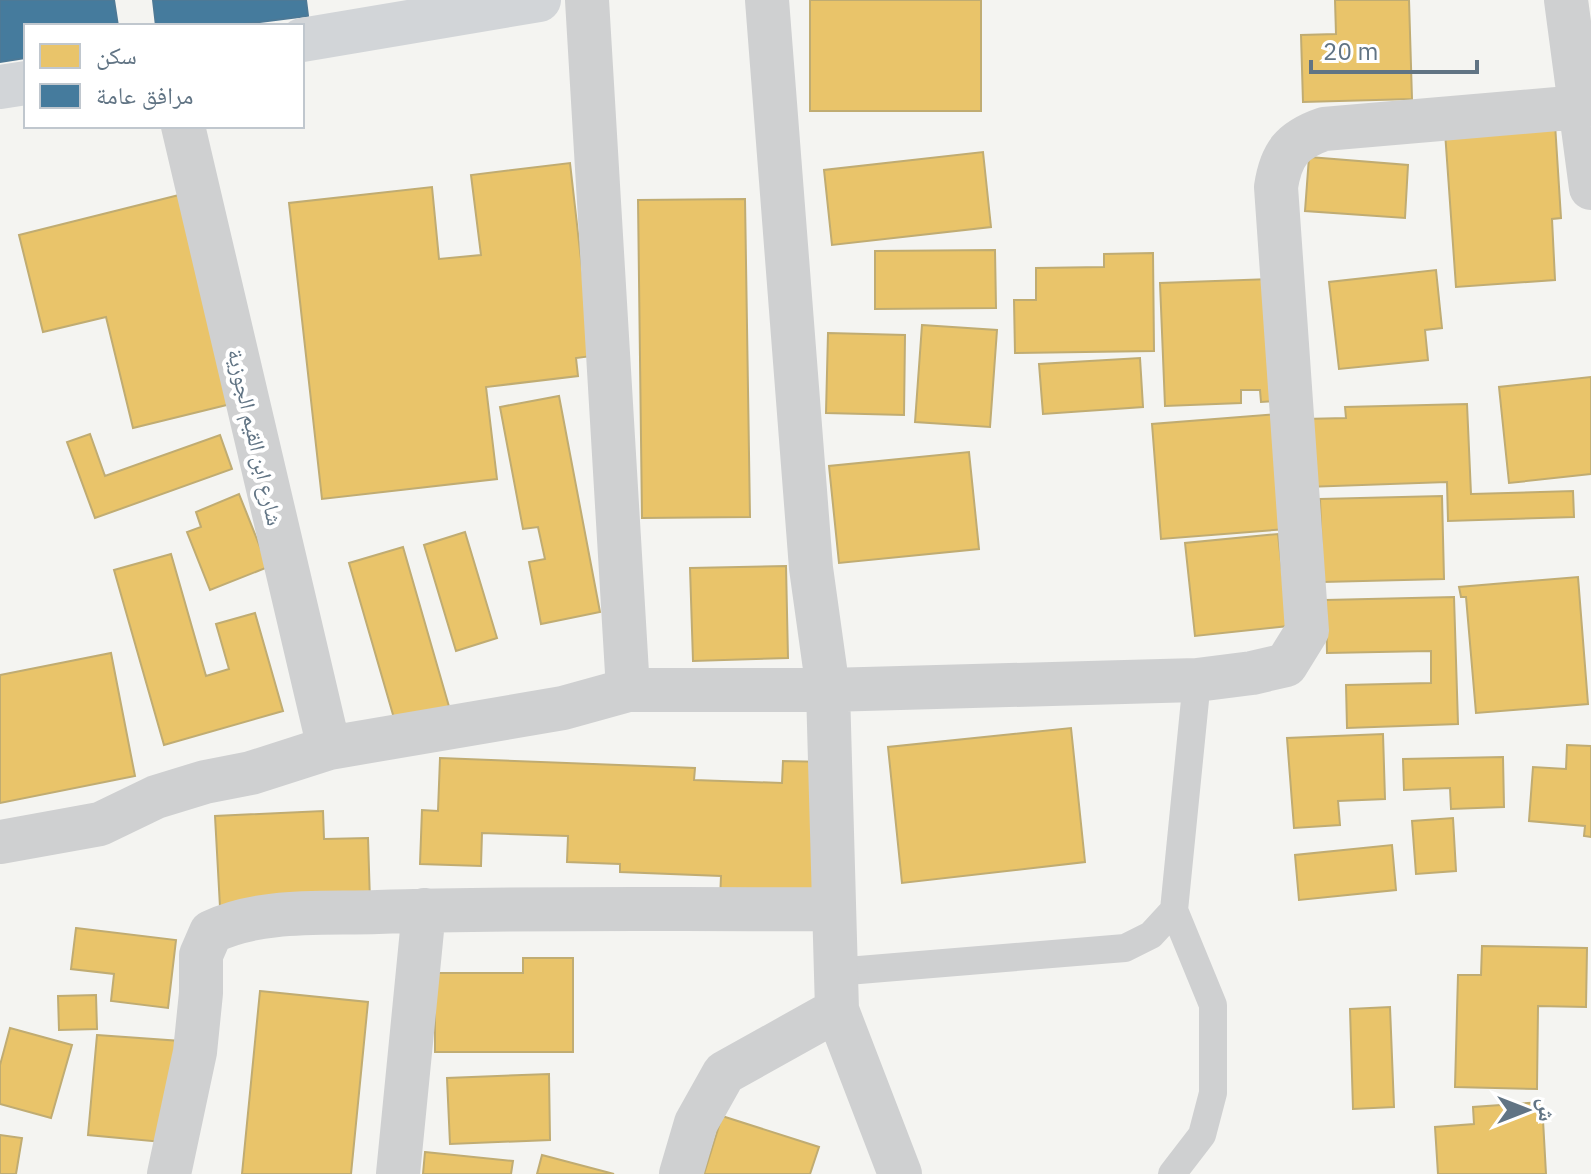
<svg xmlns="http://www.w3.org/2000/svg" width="1591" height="1174" font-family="'IBM Plex Sans','Noto Naskh Arabic',sans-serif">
<rect width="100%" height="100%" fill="#f4f4f1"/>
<path fill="#e9c46a" stroke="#c0ac72" stroke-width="2" d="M 810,0 L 981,0 L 981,111 L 810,111 Z
M 1335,0 L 1409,0 L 1412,99 L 1303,102 L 1301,35 L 1336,34 Z
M 1555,124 L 1561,218 L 1552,219 L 1555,280 L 1456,287 L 1445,132 Z
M 983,152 L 991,227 L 832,245 L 824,170 Z
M 1309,157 L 1408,165 L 1405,218 L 1305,211 Z
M 570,163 L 592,356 L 576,358 L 578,376 L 486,387 L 497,479 L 322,499 L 289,203 L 432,187 L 439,259 L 481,255 L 471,175 Z
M 191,192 L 243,401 L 133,428 L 106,317 L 43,332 L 19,235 Z
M 745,199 L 750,517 L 642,518 L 638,200 Z
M 995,250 L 996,308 L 875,309 L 875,251 Z
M 1153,253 L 1154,351 L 1015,353 L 1014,300 L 1036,300 L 1036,268 L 1104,267 L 1104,254 Z
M 1436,270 L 1442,328 L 1425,330 L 1428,360 L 1339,369 L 1329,282 Z
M 1271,279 L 1275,401 L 1261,402 L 1260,390 L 1241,390 L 1241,403 L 1165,406 L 1160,283 Z
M 922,325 L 997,330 L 990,427 L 915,422 Z
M 828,333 L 905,335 L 904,415 L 826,413 Z
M 1140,358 L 1143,407 L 1043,414 L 1039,364 Z
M 1591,377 L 1591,474 L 1509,483 L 1499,387 Z
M 559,396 L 600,612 L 541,624 L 529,562 L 545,559 L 538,527 L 523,529 L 500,407 Z
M 1467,404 L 1471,494 L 1573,491 L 1574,517 L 1448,521 L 1447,482 L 1306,487 L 1304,419 L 1346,418 L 1345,407 Z
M 1278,414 L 1287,529 L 1161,539 L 1152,424 Z
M 90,434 L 105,476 L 220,435 L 232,469 L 95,518 L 67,442 Z
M 969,452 L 979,549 L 839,563 L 829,466 Z
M 239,494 L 268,567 L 210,590 L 187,532 L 201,527 L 196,512 Z
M 1442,496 L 1444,579 L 1323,582 L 1320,499 Z
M 465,532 L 497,638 L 456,651 L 424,545 Z
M 1278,534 L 1288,626 L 1195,636 L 1185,543 Z
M 403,547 L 450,710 L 396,725 L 349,563 Z
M 171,554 L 206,676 L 229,669 L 216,624 L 255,613 L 283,711 L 164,745 L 114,570 Z
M 786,566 L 788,658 L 693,661 L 690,568 Z
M 1578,577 L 1588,704 L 1476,713 L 1466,597 L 1461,597 L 1459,587 Z
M 1454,597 L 1458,724 L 1347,728 L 1346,685 L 1431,683 L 1431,651 L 1327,653 L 1326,600 Z
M 111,653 L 135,776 L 0,803 L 0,675 Z
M 1071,728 L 1085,862 L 902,883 L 888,747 Z
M 1383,734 L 1385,799 L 1338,801 L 1340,825 L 1294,828 L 1287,738 Z
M 1567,745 L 1591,746 L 1591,837 L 1584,836 L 1585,826 L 1529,821 L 1533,767 L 1566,769 Z
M 1503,757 L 1504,807 L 1451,809 L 1450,788 L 1404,790 L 1403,759 Z
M 440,758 L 695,768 L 694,780 L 782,783 L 783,761 L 826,762 L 820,905 L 720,901 L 721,876 L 620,872 L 620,864 L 567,862 L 568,836 L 482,833 L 481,866 L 420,864 L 422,810 L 438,811 Z
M 323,811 L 324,839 L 368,838 L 370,901 L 220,907 L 215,816 Z
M 1453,818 L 1456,871 L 1416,874 L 1412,821 Z
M 1392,845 L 1396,890 L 1299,900 L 1295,855 Z
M 76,928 L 176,940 L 168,1008 L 111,1001 L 114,974 L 71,969 Z
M 1482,946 L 1587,948 L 1586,1007 L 1538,1006 L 1537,1089 L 1455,1087 L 1458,975 L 1481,975 Z
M 523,958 L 573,958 L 573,1052 L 435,1052 L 435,973 L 523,973 Z
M 260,991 L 368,1002 L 351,1174 L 242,1174 Z
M 96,995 L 97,1029 L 59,1030 L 58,996 Z
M 1390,1007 L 1394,1107 L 1353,1109 L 1350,1009 Z
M 10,1028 L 72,1045 L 51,1118 L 0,1104 L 0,1065 Z
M 97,1035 L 181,1041 L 173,1143 L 88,1135 Z
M 549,1074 L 550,1140 L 450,1144 L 447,1078 Z
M 1542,1102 L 1546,1174 L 1438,1174 L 1435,1127 L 1474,1124 L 1473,1107 Z
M 722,1116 L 819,1147 L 810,1174 L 704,1174 Z
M 0,1135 L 22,1138 L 16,1174 L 0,1174 Z
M 425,1152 L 513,1161 L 511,1174 L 423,1174 Z
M 542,1155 L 614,1174 L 537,1174 Z"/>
<path fill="#457b9d" stroke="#4d7996" stroke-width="2" d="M 0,0 L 114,0 L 118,26 L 26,26 L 26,58 L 0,62 Z
M 153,0 L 306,0 L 308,16 L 227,26 L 156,26 Z"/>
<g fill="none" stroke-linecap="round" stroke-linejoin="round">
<path stroke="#cfd0d1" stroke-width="28" d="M 835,972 L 1125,948 L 1151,935 L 1174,910 L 1197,680
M 1172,1174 L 1202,1135 L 1213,1093 L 1213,1005 L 1174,910"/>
<path stroke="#cfd0d1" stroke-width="44" d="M 587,0 L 628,690
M 767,0 L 811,568 L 828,690 L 837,1010 L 900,1174
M 1566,0 L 1591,188
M 183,126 L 329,748
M 0,842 L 100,824 L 156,797 L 205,782 L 251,773 L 329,748 L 563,708 L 628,690 L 828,690 L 1197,680 L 1252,673 L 1286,665 L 1307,631 L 1276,187 C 1281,154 1292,140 1324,129 L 1580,107
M 169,1174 L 195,1052 L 201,993 L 201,955 L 211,932 C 261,908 324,914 378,912 C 530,907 682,910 834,909
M 398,1174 L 424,910
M 681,1174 L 696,1123 L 724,1073 L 837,1010"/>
<path stroke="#d2d5d8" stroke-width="44" d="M 302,40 L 539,0
M 0,87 L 26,83"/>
</g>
<g text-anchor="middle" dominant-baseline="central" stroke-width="8" stroke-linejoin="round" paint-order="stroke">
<g font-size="22" fill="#617484" stroke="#fff">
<text transform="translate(256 437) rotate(77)">شارع ابن القيم الجوزية</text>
</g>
</g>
<rect x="24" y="24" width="280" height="104" fill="#ffffff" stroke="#c0c7ce" stroke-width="2"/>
<rect x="40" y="44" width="40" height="24" fill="#e9c46a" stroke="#c0c7ce" stroke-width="2"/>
<text x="96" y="64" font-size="24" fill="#617484">سكن</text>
<rect x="40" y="84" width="40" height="24" fill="#457b9d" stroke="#c0c7ce" stroke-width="2"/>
<text x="96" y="104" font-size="24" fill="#617484">مرافق عامة</text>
<g transform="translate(1527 1110) rotate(90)" stroke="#ffffff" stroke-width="6" paint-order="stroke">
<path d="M0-6L14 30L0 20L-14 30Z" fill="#617484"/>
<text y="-12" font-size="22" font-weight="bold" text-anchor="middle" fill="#617484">ش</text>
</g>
<path d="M1311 60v12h166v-12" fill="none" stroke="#617484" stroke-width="4"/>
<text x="1323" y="60" font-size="24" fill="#617484" stroke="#ffffff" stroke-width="6" paint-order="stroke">20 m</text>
</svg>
